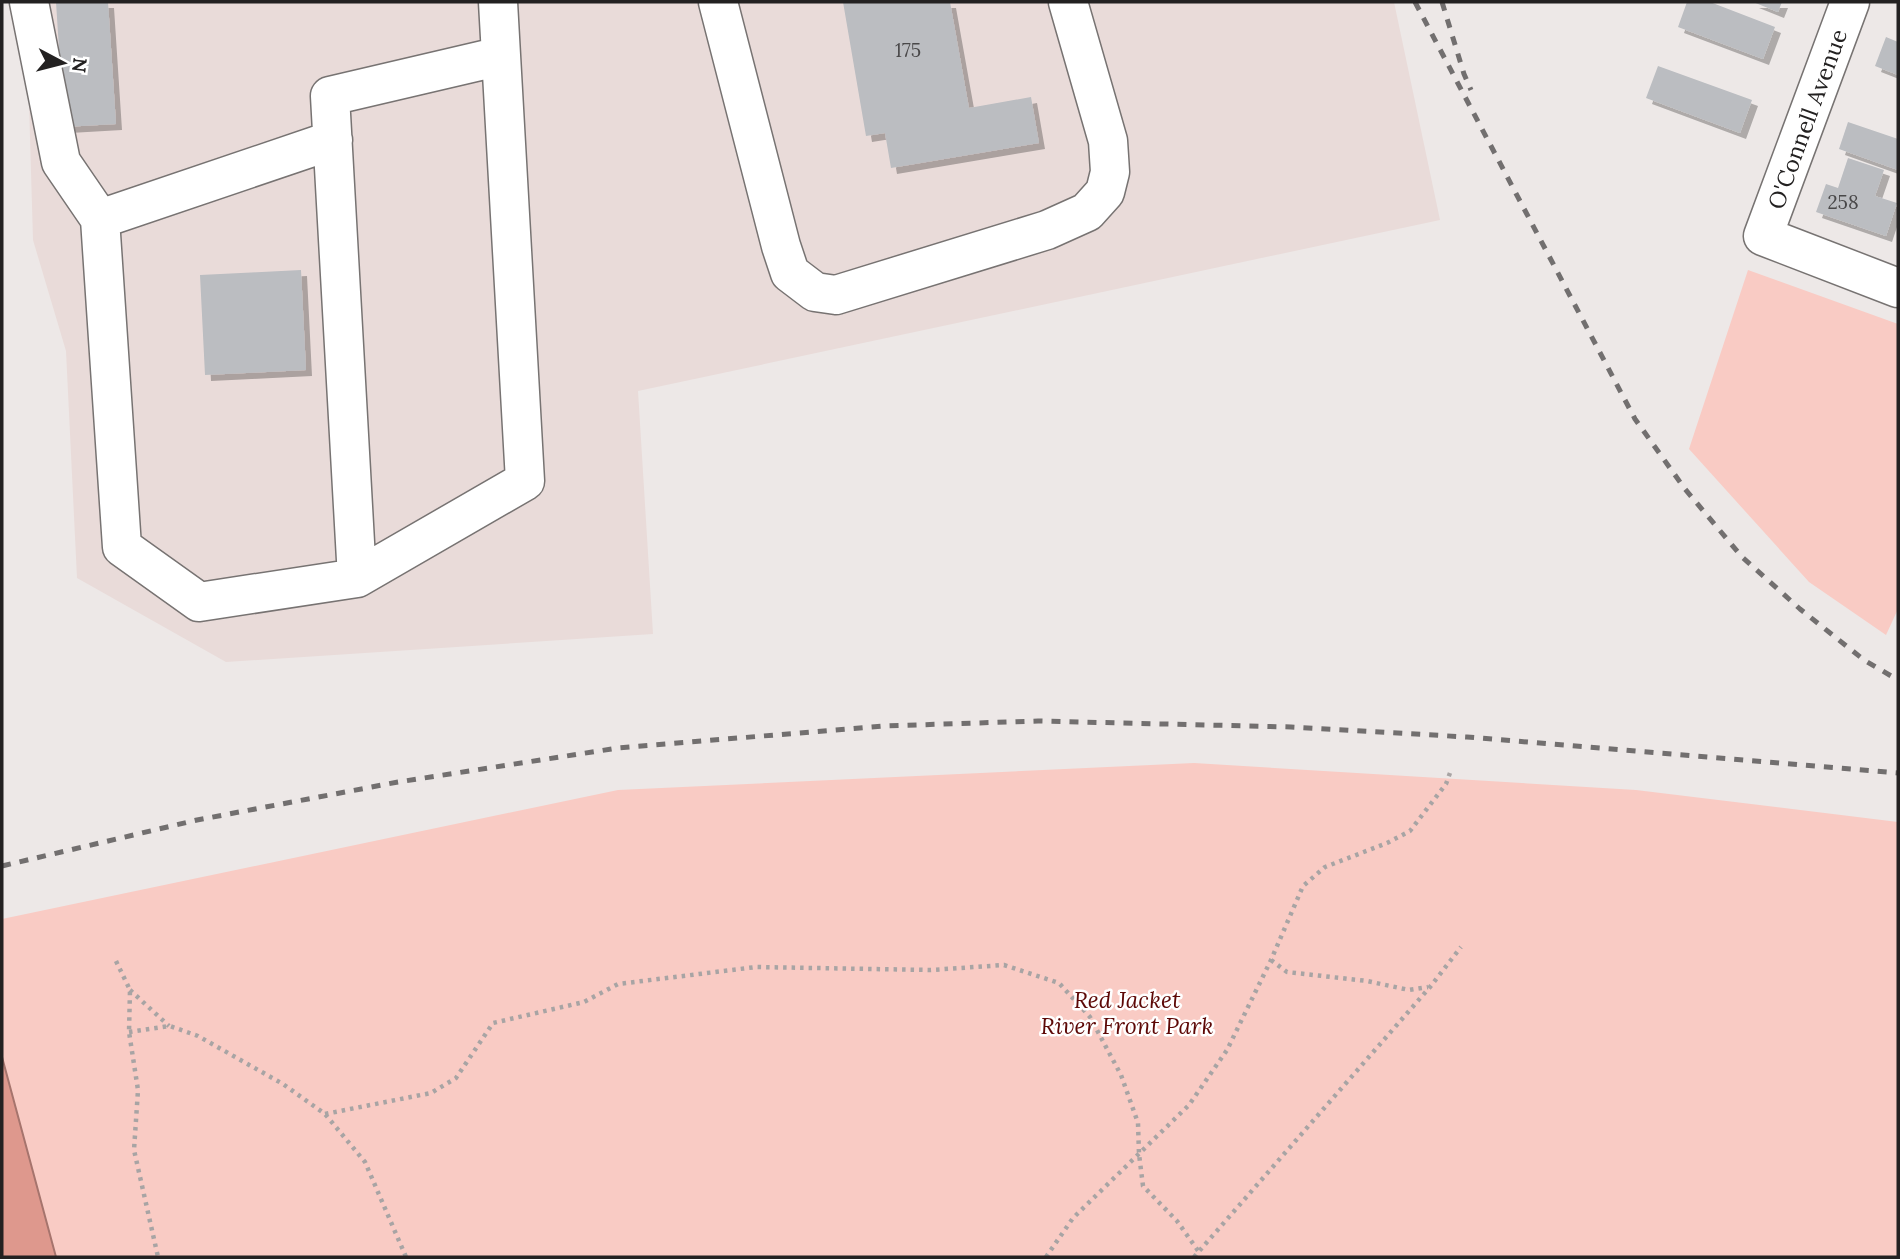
<svg xmlns="http://www.w3.org/2000/svg" width="1900" height="1259" font-family="Lora,serif">
<defs>
<filter id="shadow"><feDropShadow dx="6" dy="6" stdDeviation="0" flood-color="#0004"/></filter>
</defs>
<rect width="100%" height="100%" fill="#ede8e7"/>
<path fill="#e9dbd9" d="M 17,2 L 1394,2 L 1440,220 L 638,391 L 653,634 L 226,662 L 77,578 L 66,351 L 33,240 L 28,69 Z"/>
<path fill="#f9cbc4" d="M 1748,270 L 1898,324 L 1898,609 L 1886,635 L 1809,582 L 1689,449 Z
M 1194,763 L 1636,790 L 1898,822 L 1898,1257 L 56,1257 L 2,1057 L 2,919 L 618,790 Z"/>
<path fill="#de988d" stroke="#a6746d" stroke-width="2" d="M 2,1057 L 56,1257 L 2,1257 Z"/>
<path fill="#bbbdc1" filter="url(#shadow)" d="M 56,2 L 108,2 L 116,124 L 64,127 Z
M 843,2 L 950,2 L 969,108 L 1031,97 L 1039,143 L 891,168 L 885,133 L 866,136 Z
M 1687,2 L 1710,2 L 1775,27 L 1763,59 L 1678,27 Z
M 1753,2 L 1782,2 L 1778,12 Z
M 1886,37 L 1898,42 L 1898,75 L 1875,66 Z
M 1658,66 L 1752,100 L 1740,133 L 1646,98 Z
M 1848,122 L 1898,139 L 1898,170 L 1839,149 Z
M 1848,158 L 1884,170 L 1875,196 L 1897,203 L 1886,236 L 1816,212 L 1826,184 L 1838,188 Z
M 301,270 L 306,370 L 205,375 L 200,275 Z"/>
<g fill="none" stroke-linecap="round" stroke-linejoin="round">
<defs>
<path id="minor" d="M 29,2 L 61,162 L 100,219 L 122,547 L 199,602 L 357,578 L 525,481 L 498,2
M 718,2 L 781,246 L 790,273 L 815,292 L 836,295 L 1047,230 L 1087,212 L 1105,192 L 1110,172 L 1108,141 L 1068,2
M 1850,2 L 1763,236 L 1898,288
M 100,219 L 333,140
M 357,578 L 330,96 L 501,56"/>
</defs>
<use href="#minor" stroke="#777372" stroke-width="41"/>
<path stroke="#a8a4a4" stroke-width="4.5" stroke-dasharray="3.5 5" stroke-linecap="butt" d="M 1271,960 L 1287,972 L 1367,981 L 1409,990 L 1428,987
M 116,961 L 130,990 L 129,1032 L 138,1090 L 134,1150 L 158,1257
M 130,990 L 169,1026
M 129,1032 L 170,1026 L 198,1036 L 283,1084 L 325,1114 L 365,1162 L 406,1257
M 325,1114 L 431,1093 L 456,1078 L 493,1023 L 584,1002 L 618,984 L 756,967 L 931,970 L 1004,965 L 1059,983 L 1090,1017 L 1121,1075 L 1138,1123 L 1139,1154 L 1143,1186 L 1177,1221 L 1199,1252
M 1046,1257 L 1073,1218 L 1189,1105 L 1227,1050 L 1271,960 L 1303,886 L 1325,867 L 1387,843 L 1410,831 L 1446,784 L 1451,770
M 1194,1257 L 1430,987 L 1461,947"/>
<use href="#minor" stroke="#fff" stroke-width="38"/>
<path stroke="#726f6f" stroke-width="5" stroke-dasharray="9 9" stroke-linecap="butt" d="M 1415,2 L 1635,419 L 1685,489 L 1742,557 L 1800,609 L 1864,660 L 1898,680
M 1442,2 L 1464,74 L 1471,90
M 2,866 L 197,820 L 398,782 L 618,748 L 883,726 L 1038,721 L 1291,727 L 1467,737 L 1898,773"/>
</g>
<g text-anchor="middle" dominant-baseline="central" stroke-width="5" stroke-linejoin="round" paint-order="stroke">
<g font-size="19" fill="#494849">
<text x="908" y="50">175</text>
<text x="1843" y="202">258</text>
</g>
<g font-size="23" fill="#232121" stroke="#fff">
<text transform="translate(1807 119) rotate(-70)">O'Connell Avenue</text>
</g>
<g font-size="23" font-style="italic" fill="#5d0806" stroke="#fff">
<text x="1127" y="999">Red Jacket<tspan x="1127" dy="26">River Front Park</tspan></text>
</g>
</g>
<rect width="1900" height="1259" fill="none" stroke="#232121" stroke-width="7"/>
<g transform="translate(63 63) rotate(97)" stroke="#ffffff" stroke-width="5" paint-order="stroke">
<path d="M0-5L12 26L0 18L-12 26Z" fill="#232121"/>
<text y="-10" font-size="19" font-weight="bold" text-anchor="middle" fill="#232121">N</text>
</g>
</svg>
